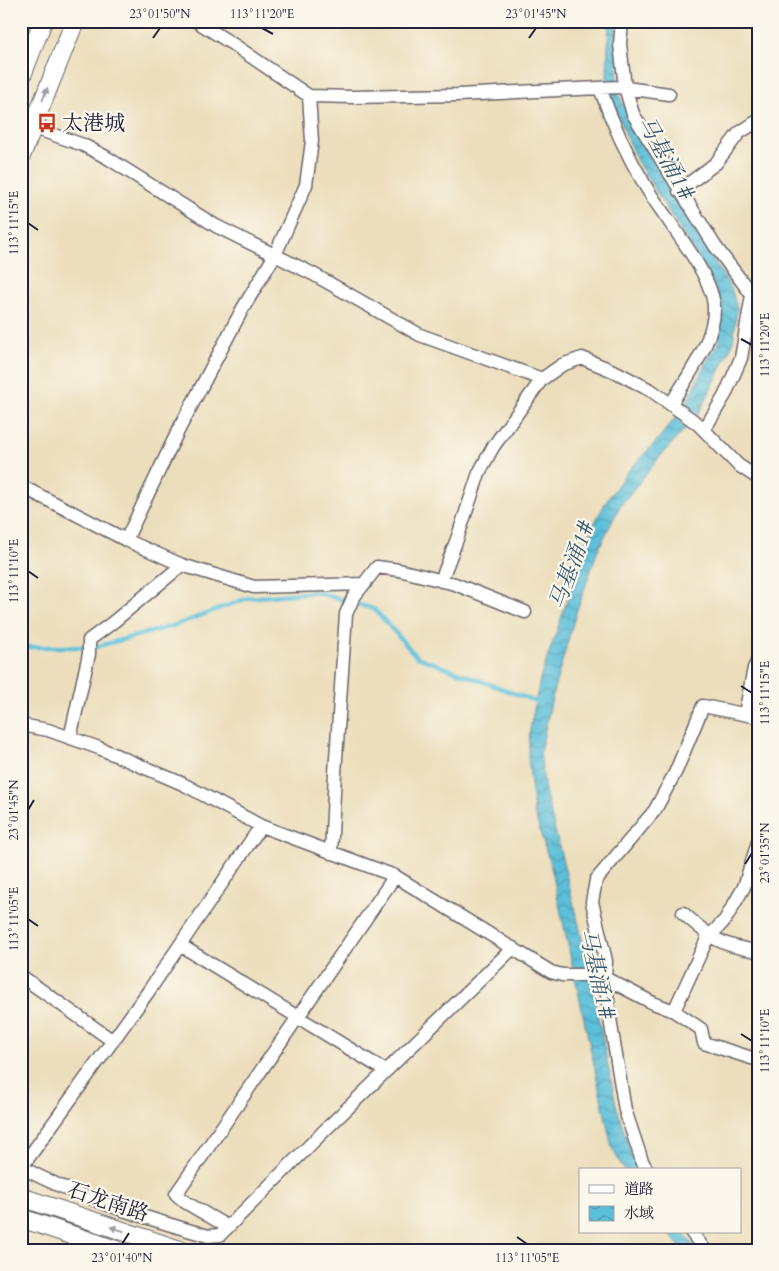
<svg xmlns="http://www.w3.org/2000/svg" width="779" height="1271" font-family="Cardo,'Noto Serif SC',serif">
<defs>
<pattern id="water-waves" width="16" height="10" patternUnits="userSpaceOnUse" patternTransform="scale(1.25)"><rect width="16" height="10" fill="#5bbfd9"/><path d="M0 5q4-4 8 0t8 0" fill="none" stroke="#4b9bb1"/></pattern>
</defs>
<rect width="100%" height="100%" fill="#fbf7ec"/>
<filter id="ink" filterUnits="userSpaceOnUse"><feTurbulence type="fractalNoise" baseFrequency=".02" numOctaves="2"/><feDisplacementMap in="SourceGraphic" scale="10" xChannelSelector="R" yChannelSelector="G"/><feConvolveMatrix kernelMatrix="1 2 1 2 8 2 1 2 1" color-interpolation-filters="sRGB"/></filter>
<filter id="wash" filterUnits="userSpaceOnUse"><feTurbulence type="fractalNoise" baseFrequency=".0096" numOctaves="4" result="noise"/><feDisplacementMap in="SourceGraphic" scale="20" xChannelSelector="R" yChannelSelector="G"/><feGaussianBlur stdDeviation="1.12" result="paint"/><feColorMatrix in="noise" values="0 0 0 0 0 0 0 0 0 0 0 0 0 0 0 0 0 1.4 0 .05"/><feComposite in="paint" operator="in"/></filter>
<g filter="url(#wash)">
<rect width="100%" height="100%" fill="#ecdebc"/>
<path fill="url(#water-waves)" stroke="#3e708a" d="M 609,21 L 616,21 L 618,94 L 652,160 L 732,290 L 737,309 L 733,343 L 718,375 L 698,415 L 663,453 L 620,506 L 598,550 L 576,613 L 553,693 L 540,753 L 545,791 L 579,925 L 616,1104 L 632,1157 L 639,1170 L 624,1170 L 612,1148 L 551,867 L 534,812 L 528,757 L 530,729 L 540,679 L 593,526 L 607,500 L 627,472 L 655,443 L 687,403 L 704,366 L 719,342 L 720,305 L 714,284 L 637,161 L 624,130 L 611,98 L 607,77 Z
M 668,1232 L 683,1232 L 697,1250 L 682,1250 Z"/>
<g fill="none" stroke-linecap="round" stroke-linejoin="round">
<path stroke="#5bbfd9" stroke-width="4.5" d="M 21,647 L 95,647 L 173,626 L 248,598 L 315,592 L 374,609 L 417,657 L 540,703"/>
</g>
</g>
<g filter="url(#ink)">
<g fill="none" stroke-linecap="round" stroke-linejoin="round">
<defs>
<path id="minor" d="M 196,21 L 234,45 L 309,96 L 353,97 L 458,95 L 619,87 L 669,94
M 622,21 L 620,44 L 625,87 L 633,114 L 715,246 L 752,295 L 741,358 L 725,395 L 704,430
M 600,88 C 612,123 627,155 646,187 C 664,218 714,275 714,308 C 715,340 687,377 671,404
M 32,127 L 83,145 L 106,157 L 216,226 L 313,274 L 420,335 L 542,379
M 679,191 L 716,163 L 739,133 L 756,122 L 758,122
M 21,486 L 126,540 L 182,565 L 254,587 L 365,584
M 126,540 L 178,431 L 243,308 L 275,255 L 306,185 L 312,141 L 309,96
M 441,581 L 457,539 L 479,473 L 493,447 L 542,379 L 562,365 L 582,358 L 618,373 L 652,391 L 698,424 L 738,465 L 758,478
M 745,714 L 754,668 L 758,660
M 21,725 L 48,730 L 99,748 L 183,784 L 261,826 L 395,876 L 551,972 L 562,975 L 599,975 L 605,978 L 653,1003 L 674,1011 L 701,1029 L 704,1043 L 758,1060
M 70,738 L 89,654 L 89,640 L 112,623 L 182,565
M 331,853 L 335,773 L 346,614 L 353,598 L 377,567 L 399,570 L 455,584 L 525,612
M 683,913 C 711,938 720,946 758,951
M 180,945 L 386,1071
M 21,976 L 113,1041
M 674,1011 L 707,939 L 725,920 L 744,887 L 758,842
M 21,1167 C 80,1199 144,1217 208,1236 L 220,1235 L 324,1131 L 513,948
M 21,1168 L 148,992 L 261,826
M 647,1170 L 642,1161 L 625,1110 L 611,1025 L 605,978 L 606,961 L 592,902 L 596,880 L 655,810 L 676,771 L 703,706 L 758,717
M 228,1227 L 185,1202 L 176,1194 L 395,876
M 691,1232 L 705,1250"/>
<path id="secondary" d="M 21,78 L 43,21
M 21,156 L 75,21
M 21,1197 L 180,1250
M 21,1218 L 116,1250"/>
</defs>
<use href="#minor" stroke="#696468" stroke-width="15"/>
<use href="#secondary" stroke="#696468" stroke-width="20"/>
<use href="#minor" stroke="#fff" stroke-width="12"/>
<use href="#secondary" stroke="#fff" stroke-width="18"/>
</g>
<defs><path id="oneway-solid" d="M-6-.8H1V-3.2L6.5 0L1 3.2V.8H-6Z" transform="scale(1.25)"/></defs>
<g fill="#9c9ca7">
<use href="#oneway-solid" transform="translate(45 94) rotate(-69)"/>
<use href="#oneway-solid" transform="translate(117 1229) rotate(-162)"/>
</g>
</g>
<path fill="none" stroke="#22223b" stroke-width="2" d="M 262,28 L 273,34M 153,38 L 160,28M 529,38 L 536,28M 28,223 L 38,230M 741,339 L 752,345M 28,571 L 38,578M 741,686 L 752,693M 28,810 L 34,800M 745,864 L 752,853M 28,919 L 38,926M 741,1034 L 752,1041M 517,1237 L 527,1244M 122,1244 L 129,1233"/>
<defs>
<symbol id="bus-bare" viewBox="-9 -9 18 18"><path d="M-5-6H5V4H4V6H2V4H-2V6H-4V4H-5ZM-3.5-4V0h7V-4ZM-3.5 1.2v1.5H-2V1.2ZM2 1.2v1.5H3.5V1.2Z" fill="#c8321e" stroke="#fbf7ec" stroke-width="2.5" paint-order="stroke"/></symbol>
</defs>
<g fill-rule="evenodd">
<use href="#bus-bare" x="33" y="109" width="28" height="28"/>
</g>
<g text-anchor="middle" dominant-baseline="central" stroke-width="4.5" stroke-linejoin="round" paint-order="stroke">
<g font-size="21" fill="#22223b" stroke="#fbf7ec" text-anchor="start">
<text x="62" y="123">太港城</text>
</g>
<g font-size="21" fill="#22223b" stroke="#fbf7ec">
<text transform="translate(108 1202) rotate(18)">石龙南路</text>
</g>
<g font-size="22" font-style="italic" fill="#365972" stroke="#fbf7ec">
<text transform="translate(666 158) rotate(61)">马基涌1#</text>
<text transform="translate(572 565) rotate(-70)">马基涌1#</text>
<text transform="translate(597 974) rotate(77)">马基涌1#</text>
</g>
</g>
<rect width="779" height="1271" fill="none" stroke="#fbf7ec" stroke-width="55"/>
<rect x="579" y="1168" width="162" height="65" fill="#fbf7ec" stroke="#a4a2a5"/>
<rect x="589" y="1185" width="25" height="8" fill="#ffffff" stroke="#a4a2a5"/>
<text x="624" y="1194" font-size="15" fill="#22223b">道路</text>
<rect x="589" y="1206" width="25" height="15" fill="url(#water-waves)" stroke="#a4a2a5"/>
<text x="624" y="1218" font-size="15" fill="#22223b">水域</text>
<rect x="28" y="28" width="724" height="1216" fill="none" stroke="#22223b" stroke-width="2"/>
<g font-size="12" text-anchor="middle" fill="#22223b">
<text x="160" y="18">23°01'50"N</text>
<text x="262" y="18">113°11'20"E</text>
<text x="536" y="18">23°01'45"N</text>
<text transform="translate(14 223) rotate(-90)" y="4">113°11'15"E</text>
<text transform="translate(765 345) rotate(-90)" y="4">113°11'20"E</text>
<text transform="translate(14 571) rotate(-90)" y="4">113°11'10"E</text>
<text transform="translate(765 693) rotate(-90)" y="4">113°11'15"E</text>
<text transform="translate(14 810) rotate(-90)" y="4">23°01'45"N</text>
<text transform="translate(765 853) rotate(-90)" y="4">23°01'35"N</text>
<text transform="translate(14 919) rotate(-90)" y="4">113°11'05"E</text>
<text transform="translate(765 1041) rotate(-90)" y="4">113°11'10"E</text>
<text x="122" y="1262">23°01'40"N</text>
<text x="527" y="1262">113°11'05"E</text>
</g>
</svg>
